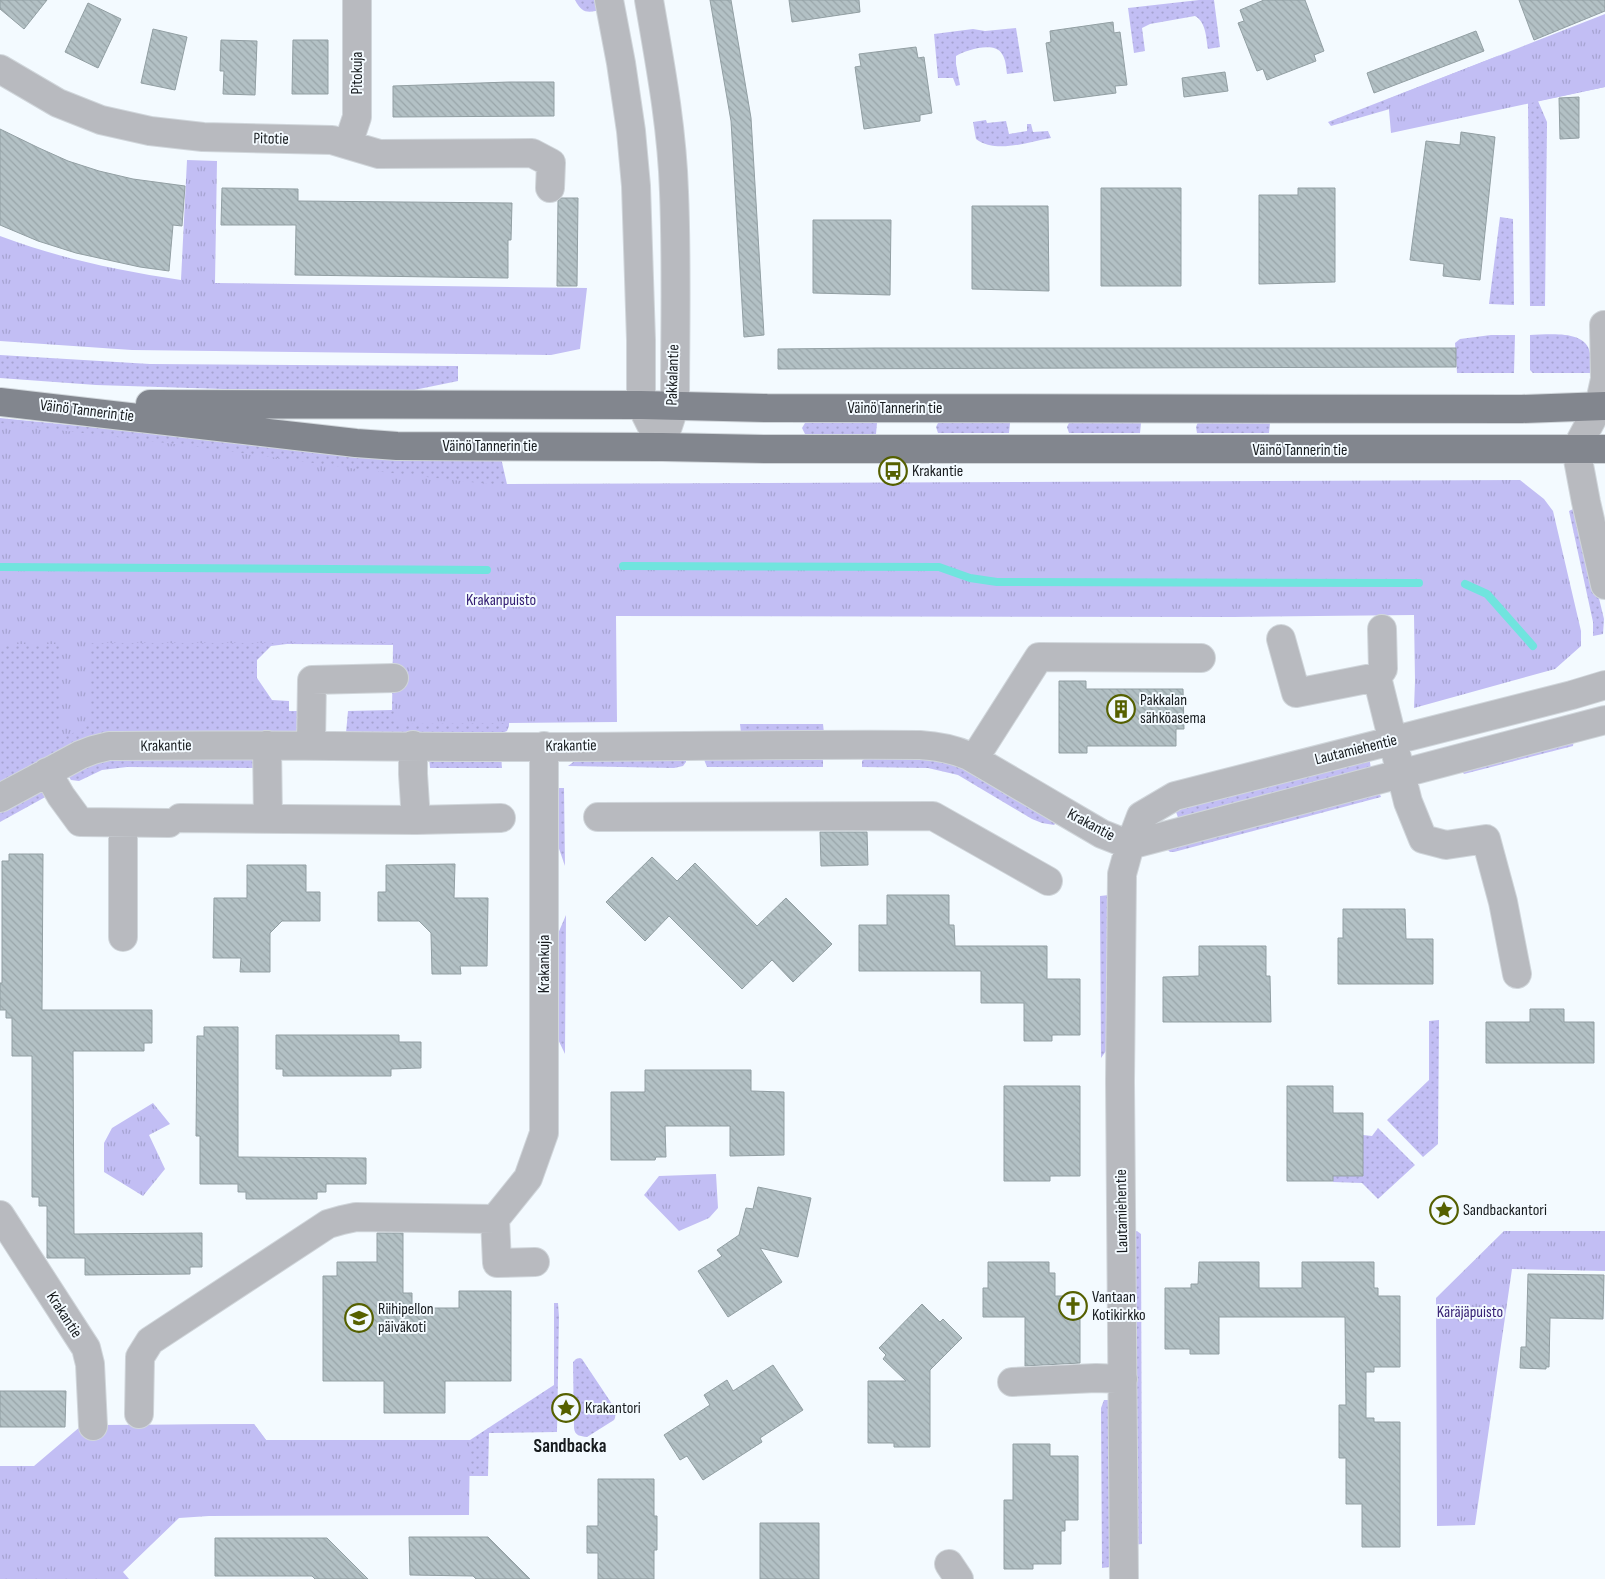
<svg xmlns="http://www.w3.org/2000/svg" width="1605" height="1579" font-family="'Sofia Sans Condensed',sans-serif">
<defs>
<pattern id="grass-dots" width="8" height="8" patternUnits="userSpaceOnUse" patternTransform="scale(1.25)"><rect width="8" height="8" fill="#c2bef4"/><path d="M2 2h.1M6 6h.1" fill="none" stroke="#a6a3d1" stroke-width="1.8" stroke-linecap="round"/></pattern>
<pattern id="park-tufts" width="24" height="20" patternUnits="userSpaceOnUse" patternTransform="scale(1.25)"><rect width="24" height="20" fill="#c2bef4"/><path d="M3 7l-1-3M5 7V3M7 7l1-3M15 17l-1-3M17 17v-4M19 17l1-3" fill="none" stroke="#a6a3d1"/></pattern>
<pattern id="building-back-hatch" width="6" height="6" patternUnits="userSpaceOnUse" patternTransform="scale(1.25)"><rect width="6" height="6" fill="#b3c1c5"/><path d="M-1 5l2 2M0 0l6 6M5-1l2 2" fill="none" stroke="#99a5a9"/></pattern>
</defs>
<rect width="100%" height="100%" fill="#f3faff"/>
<path fill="url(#grass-dots)" d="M 575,0 L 600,0 L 603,10 C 588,12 583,15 575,0 Z
M 1199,0 L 1214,0 L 1220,47 L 1208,49 C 1206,37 1206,22 1195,16 L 1150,24 L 1142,28 L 1145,51 L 1134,53 L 1128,8 Z
M 1016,28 L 1023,72 L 1007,74 C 1006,67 1006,60 1002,54 C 995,41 966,50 956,56 L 956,64 L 960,85 L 956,86 L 953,78 L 938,78 L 934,34 L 973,29 L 985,31 Z
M 1500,55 L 1414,102 L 1331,126 L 1328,122 Z
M 1530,86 L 1605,87 L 1538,101 L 1547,122 L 1545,306 L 1530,306 L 1528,103 Z
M 986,120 L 987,123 L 1006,121 L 1009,134 L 1027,131 L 1027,124 L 1031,124 L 1033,132 L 1048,131 L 1051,138 C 1028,142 996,154 976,139 L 973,122 Z
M 1500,217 L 1513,219 L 1514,305 L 1489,304 Z
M 1491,335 L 1515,335 L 1514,373 L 1457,373 L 1455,343 L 1460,339 Z
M 1530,335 C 1547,335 1586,329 1590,353 C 1591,359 1590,367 1590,373 L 1533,373 L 1530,370 Z
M 0,355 L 150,364 L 458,366 L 458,381 L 414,390 L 223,389 L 96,385 L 0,378 Z
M 0,418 L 190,437 L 501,458 L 511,502 L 509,726 L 507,731 L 502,733 L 346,733 L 348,711 L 392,710 L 393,645 L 287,644 L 271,646 L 257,660 L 257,678 L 272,700 L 289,701 L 289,711 L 300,711 L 301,728 L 296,735 L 131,733 L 0,784 Z
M 1198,422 L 1270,423 L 1269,433 L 1197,433 L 1196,427 Z
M 805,423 L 877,423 L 876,434 L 805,434 L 802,428 Z
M 938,423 L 1010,423 L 1009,433 L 938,433 L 936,427 Z
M 1069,423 L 1141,423 L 1140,433 L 1069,433 L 1067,427 Z
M 1577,507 L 1604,619 L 1603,634 L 1593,636 L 1593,622 L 1569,511 Z
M 740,724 L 823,724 L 824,733 L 741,733 Z
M 1574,739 L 1573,746 L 1464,774 L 1462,771 Z
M 1369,754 L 1371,770 L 1179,820 L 1176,812 L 1177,807 Z
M 823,756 L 823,767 L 707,767 L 703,757 Z
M 929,756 L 961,764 L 1058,821 L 1054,825 L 1042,823 L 1032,819 L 958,775 L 928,768 L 862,767 L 862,761 L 866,757 Z
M 253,757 L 253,768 L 127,767 L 102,770 L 79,781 L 71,780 L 67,774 L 107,758 Z
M 429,757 L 501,757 L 502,768 L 430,768 Z
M 686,757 L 686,762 L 683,766 L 674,768 L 568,766 L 576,760 Z
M 44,785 L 49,795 L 0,822 L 0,809 Z
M 1377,787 L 1381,797 L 1174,852 L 1170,852 L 1167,849 Z
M 555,788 L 564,788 L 565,866 L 556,840 Z
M 1109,895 L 1108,1048 L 1101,1058 L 1100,896 Z
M 566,915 L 565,1054 L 554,1031 L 554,943 Z
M 1439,1020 L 1438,1144 L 1423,1157 L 1387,1120 L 1429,1080 L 1429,1021 Z
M 1378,1128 L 1415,1165 L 1378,1199 L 1362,1183 L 1333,1182 L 1333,1176 L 1363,1176 L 1363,1135 L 1372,1136 Z
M 1137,1231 L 1141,1234 L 1142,1544 L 1132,1545 L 1133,1232 Z
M 554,1303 L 558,1303 L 559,1317 L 557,1432 L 489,1433 L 488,1476 L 117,1475 L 99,1425 L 254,1424 L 266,1440 L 470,1440 L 554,1385 Z
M 580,1358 L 582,1359 L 616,1410 L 615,1418 L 614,1420 L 587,1437 C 580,1436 575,1436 574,1428 L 573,1362 L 576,1359 Z
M 1104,1400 L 1110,1400 L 1110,1567 L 1102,1568 L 1101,1408 Z"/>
<path fill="url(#park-tufts)" d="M 1605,14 L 1605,87 L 1391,133 L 1388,99 Z
M 187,160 L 217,161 L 215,283 L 587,288 L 580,349 L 551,355 L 132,350 L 0,341 L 0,236 C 58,258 120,271 181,280 Z
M 0,423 L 191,446 L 357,469 L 488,484 L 1520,480 L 1544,499 L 1553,511 L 1581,631 L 1581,646 L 1555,669 L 1414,708 L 1415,681 L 1414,615 L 1233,617 L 616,616 L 617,722 L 394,724 L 393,643 L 90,643 L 89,725 L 59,740 L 59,644 L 0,644 Z
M 153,1103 L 170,1124 L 149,1135 L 165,1169 L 143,1196 L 104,1172 L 104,1143 L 112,1128 Z
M 716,1174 L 718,1208 L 709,1218 L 679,1231 L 644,1195 L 659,1176 Z
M 1504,1231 L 1605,1231 L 1605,1271 L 1512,1269 L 1475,1525 L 1437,1526 L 1436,1298 Z
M 254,1424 L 266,1440 L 470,1440 L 469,1515 L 209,1516 L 179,1518 L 123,1572 L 129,1579 L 0,1579 L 0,1466 L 34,1466 L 81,1426 Z"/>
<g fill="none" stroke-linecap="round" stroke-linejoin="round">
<path stroke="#70e4de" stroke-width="8" d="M 623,566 L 939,567 L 970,578 L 997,582 L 1419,583
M 0,567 L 487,570
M 1465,584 L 1487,594 L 1533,646"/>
</g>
<path fill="url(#building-back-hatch)" stroke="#929fa3" d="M 0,0 L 47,0 L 24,29 L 0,9 Z
M 710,0 L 731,0 L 751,118 L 764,335 L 744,337 L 731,121 Z
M 789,0 L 859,0 L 860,12 L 792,22 Z
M 1264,0 L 1305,0 L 1324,51 L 1314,55 L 1316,61 L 1267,80 L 1263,69 L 1257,71 L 1238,23 L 1244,21 L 1240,10 Z
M 1519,0 L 1605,0 L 1605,11 L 1534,40 Z
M 88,3 L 121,19 L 98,68 L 65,52 Z
M 1113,22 L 1114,33 L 1120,32 L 1127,85 L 1115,86 L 1116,93 L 1054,101 L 1046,43 L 1051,42 L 1050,31 Z
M 153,29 L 187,37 L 175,90 L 141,83 Z
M 1476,31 L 1484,51 L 1374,93 L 1367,73 Z
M 221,40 L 257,41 L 255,95 L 223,94 L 224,71 L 220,71 Z
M 293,40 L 328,40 L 328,94 L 292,94 Z
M 916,47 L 918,58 L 924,57 L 932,113 L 920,115 L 920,121 L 864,129 L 855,67 L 861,66 L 859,54 Z
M 1225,72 L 1228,91 L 1184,97 L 1182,78 Z
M 509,82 L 554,82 L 554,116 L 393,117 L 393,86 Z
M 1579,97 L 1579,138 L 1560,139 L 1559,98 Z
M 0,129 L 39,148 L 68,161 L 99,171 L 133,179 L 185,186 L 182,226 L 173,225 L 169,271 L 140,267 L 76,253 L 38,241 L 0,225 Z
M 1461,132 L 1495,137 L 1480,280 L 1443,276 L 1444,264 L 1410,260 L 1426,141 L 1460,145 Z
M 222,188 L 298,189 L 298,201 L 512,203 L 511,240 L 508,240 L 508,278 L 295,275 L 296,225 L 221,225 Z
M 1101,188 L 1181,188 L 1181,286 L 1101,286 Z
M 1298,188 L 1335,188 L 1335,282 L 1259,284 L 1259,195 L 1298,195 Z
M 561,198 L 578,198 L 577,286 L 557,286 L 558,201 Z
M 972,206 L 1048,206 L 1049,291 L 972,289 Z
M 813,220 L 891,220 L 890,295 L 813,293 Z
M 875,348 L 1456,348 L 1456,367 L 778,369 L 778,349 Z
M 1059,681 L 1086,681 L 1086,689 L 1183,689 L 1184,729 L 1176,729 L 1176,746 L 1087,746 L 1087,753 L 1059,753 Z
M 820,832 L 867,832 L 868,865 L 821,866 Z
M 9,854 L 43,854 L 42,1010 L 152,1010 L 152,1043 L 144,1043 L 144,1051 L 73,1051 L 74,1234 L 202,1233 L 202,1267 L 190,1267 L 190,1274 L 85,1275 L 85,1258 L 47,1258 L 47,1206 L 39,1206 L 39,1197 L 32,1197 L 32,1056 L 12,1056 L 12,1018 L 6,1018 L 6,1010 L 0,1010 L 0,983 L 2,983 L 2,861 L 9,861 Z
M 652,857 L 677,881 L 695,863 L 757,926 L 786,898 L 832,944 L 793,982 L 772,960 L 742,989 L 669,916 L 645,941 L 606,902 Z
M 455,864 L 454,898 L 488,898 L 487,966 L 460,966 L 461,974 L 432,974 L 431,933 L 419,921 L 378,921 L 378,892 L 386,892 L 386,865 Z
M 247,865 L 306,865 L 306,892 L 320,892 L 320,921 L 282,921 L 270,933 L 270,972 L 240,972 L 241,958 L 213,958 L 214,898 L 247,898 Z
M 887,895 L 949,895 L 949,925 L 954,925 L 955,946 L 1047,946 L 1047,979 L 1080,979 L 1080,1035 L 1052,1035 L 1052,1041 L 1024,1041 L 1024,1003 L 981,1003 L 981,971 L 859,971 L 859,925 L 887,925 Z
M 1343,909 L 1405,909 L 1406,939 L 1433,939 L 1433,984 L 1338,984 L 1338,938 L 1343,938 Z
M 1199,946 L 1266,946 L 1266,976 L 1270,976 L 1271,1022 L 1163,1022 L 1163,977 L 1199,976 Z
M 1530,1009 L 1564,1009 L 1564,1022 L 1594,1022 L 1594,1063 L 1486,1063 L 1486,1022 L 1530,1022 Z
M 204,1027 L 238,1027 L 238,1157 L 366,1158 L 366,1184 L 326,1184 L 326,1192 L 317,1192 L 317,1199 L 246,1199 L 246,1192 L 238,1192 L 238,1184 L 200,1184 L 200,1136 L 196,1136 L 197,1036 L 204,1036 Z
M 276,1035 L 399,1035 L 399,1042 L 421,1042 L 421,1068 L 391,1069 L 391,1076 L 283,1076 L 283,1069 L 276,1069 Z
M 645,1070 L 751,1070 L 751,1091 L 784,1092 L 784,1155 L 730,1156 L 730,1126 L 665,1126 L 666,1157 L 656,1157 L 655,1160 L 611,1160 L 611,1092 L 645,1092 Z
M 1004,1086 L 1080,1086 L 1080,1176 L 1050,1176 L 1050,1181 L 1004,1181 Z
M 1287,1086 L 1333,1086 L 1333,1113 L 1363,1113 L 1363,1176 L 1333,1176 L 1333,1181 L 1287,1181 Z
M 758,1187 L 811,1198 L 798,1257 L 760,1248 L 782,1282 L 728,1317 L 698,1271 L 722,1256 L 717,1250 L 739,1235 L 746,1208 L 753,1209 Z
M 377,1233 L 403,1233 L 403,1293 L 412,1293 L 412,1308 L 459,1308 L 459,1291 L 511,1291 L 511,1381 L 445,1381 L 445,1413 L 384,1413 L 384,1381 L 323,1381 L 323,1276 L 337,1276 L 337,1262 L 377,1262 Z
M 988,1262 L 1049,1262 L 1049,1273 L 1055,1273 L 1055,1296 L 1069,1296 L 1069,1300 L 1080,1300 L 1080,1363 L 1025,1366 L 1025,1317 L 983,1317 L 983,1288 L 988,1288 Z
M 1199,1262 L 1259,1262 L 1259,1288 L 1302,1288 L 1302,1262 L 1374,1262 L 1374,1288 L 1378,1288 L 1378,1296 L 1400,1296 L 1400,1367 L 1374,1367 L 1374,1372 L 1366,1372 L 1366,1418 L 1374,1418 L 1374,1422 L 1400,1422 L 1400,1547 L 1362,1547 L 1362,1504 L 1346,1504 L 1346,1458 L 1339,1458 L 1339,1405 L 1346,1405 L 1345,1317 L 1219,1317 L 1219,1354 L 1190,1354 L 1190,1349 L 1165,1349 L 1165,1288 L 1191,1288 L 1191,1284 L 1198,1284 Z
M 1528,1274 L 1604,1275 L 1603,1319 L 1550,1318 L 1549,1367 L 1546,1367 L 1546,1369 L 1520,1368 L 1521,1347 L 1526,1347 Z
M 922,1304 L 940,1322 L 943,1319 L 962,1338 L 930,1370 L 930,1447 L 894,1447 L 894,1443 L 868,1443 L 868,1381 L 906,1381 L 883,1359 L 886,1355 L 879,1348 Z
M 773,1365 L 803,1410 L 760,1438 L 762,1442 L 703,1480 L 687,1456 L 680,1460 L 664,1435 L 710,1405 L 704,1395 L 727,1380 L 733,1391 Z
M 0,1391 L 66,1391 L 65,1427 L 0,1427 Z
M 1013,1444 L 1050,1444 L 1050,1456 L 1078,1456 L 1078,1520 L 1065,1520 L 1065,1531 L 1061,1531 L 1061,1564 L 1033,1564 L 1033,1569 L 1004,1569 L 1004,1500 L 1013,1500 Z
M 598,1479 L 654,1479 L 654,1516 L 657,1516 L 657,1550 L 654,1550 L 654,1579 L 598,1579 L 598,1553 L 587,1553 L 587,1526 L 598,1526 Z
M 760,1523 L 819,1523 L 819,1579 L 760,1579 Z
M 409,1537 L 488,1537 L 530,1579 L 476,1579 L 473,1576 L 410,1575 Z
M 215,1538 L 327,1538 L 368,1579 L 315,1579 L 312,1576 L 215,1576 Z"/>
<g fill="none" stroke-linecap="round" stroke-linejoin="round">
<defs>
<path id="minor" d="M 609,0 L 621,63 L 631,131 L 636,186 L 641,340 L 641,405 L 662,447
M 649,0 C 660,64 672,127 674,192 C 677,263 675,334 675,405 L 667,429
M 0,69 L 58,103 L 101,120 L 150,131 L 203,137 L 332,140 L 379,154 L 532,153 L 551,163 L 550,188
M 348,144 L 357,117 L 357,0
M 1604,325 L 1605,379 L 1599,406 L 1576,449 L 1586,502 L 1605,585
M 1382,629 L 1383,669 L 1377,677 L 1408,802 L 1423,839 L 1446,845 L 1486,839 L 1503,902 L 1517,974
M 1281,639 L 1296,693 L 1377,677
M 267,745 L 268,819
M 311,745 L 312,680 L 394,678
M 413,745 L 413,774 L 416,820
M 974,759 L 1039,657 L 1201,658
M 47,772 L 61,796 L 80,822 L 169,823
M 0,798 L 80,755 L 93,750 L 109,746 C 243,744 378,747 513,747 C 649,747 784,744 920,745 C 938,746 953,749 969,756 L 1102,834 L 1130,845
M 598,817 L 933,816 L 1048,881
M 180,818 L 416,820 L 501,818
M 1130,845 L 1605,720
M 123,937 L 123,823
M 0,1215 L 86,1348 L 90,1364 L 93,1426
M 495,1219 L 497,1263 L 535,1262
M 1012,1382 L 1096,1378 L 1123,1379
M 139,1414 L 140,1357 L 150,1341 L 328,1224 L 342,1220 L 356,1217 L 495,1219 L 528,1178 L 544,1133 L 544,746
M 949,1564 L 959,1579
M 1124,1579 L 1120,1082 L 1122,874 L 1130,845 L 1141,816 L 1175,796 L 1572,695 L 1605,685"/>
<path id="major" d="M 0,402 L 356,443 L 397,446 L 662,447 L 767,449 L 1605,449
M 150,404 L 641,405 L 767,408 L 1522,409 L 1605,406"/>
</defs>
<use href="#minor" stroke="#d0d6db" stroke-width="30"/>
<use href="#major" stroke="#d0d6db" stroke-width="30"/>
<use href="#minor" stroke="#b8babf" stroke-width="28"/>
<use href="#major" stroke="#82868e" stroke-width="28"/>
</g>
<defs>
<symbol id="bus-ring" viewBox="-11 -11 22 22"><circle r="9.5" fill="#f3faff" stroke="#556000" stroke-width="1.5"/><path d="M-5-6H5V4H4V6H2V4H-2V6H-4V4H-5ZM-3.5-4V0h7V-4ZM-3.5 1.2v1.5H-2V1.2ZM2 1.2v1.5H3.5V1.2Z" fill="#556000"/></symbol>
<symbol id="building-ring" viewBox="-11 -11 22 22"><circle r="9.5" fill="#f3faff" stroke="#556000" stroke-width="1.5"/><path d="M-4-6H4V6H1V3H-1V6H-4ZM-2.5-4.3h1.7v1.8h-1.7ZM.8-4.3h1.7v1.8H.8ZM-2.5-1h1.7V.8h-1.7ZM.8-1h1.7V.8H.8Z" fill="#556000"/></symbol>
<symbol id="sight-ring" viewBox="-11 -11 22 22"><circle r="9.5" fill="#f3faff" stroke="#556000" stroke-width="1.5"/><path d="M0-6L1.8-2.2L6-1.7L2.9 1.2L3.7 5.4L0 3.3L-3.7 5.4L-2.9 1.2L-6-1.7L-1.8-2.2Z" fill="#556000"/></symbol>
<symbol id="church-ring" viewBox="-11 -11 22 22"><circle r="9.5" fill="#f3faff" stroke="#556000" stroke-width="1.5"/><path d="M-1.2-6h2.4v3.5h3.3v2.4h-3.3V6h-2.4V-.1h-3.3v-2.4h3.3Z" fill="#556000"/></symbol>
<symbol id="school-ring" viewBox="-11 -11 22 22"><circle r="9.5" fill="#f3faff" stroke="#556000" stroke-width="1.5"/><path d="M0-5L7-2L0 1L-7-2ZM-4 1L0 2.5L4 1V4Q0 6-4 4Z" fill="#556000"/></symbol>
</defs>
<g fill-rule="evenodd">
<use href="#bus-ring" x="877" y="455" width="32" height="32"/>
<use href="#building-ring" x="1105" y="693" width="32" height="32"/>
<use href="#sight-ring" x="1428" y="1194" width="32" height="32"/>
<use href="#church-ring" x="1057" y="1290" width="32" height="32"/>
<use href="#school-ring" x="343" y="1302" width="32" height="32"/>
<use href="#sight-ring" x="550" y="1392" width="32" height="32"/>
</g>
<g text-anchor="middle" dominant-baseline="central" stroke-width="4" stroke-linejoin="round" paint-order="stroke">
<g font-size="16" fill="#171b1e" stroke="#f3faff">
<text transform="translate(357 73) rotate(-90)">Pitokuja</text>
<text transform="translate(271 139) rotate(1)">Pitotie</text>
<text transform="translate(673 375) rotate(-88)">Pakkalantie</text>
<text x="895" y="408">Väinö Tannerin tie</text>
<text transform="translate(87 411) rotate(7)">Väinö Tannerin tie</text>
<text x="490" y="446">Väinö Tannerin tie</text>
<text x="1300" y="450">Väinö Tannerin tie</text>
<text transform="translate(166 746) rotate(-1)">Krakantie</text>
<text transform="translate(571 746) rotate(-1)">Krakantie</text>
<text transform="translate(1356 750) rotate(-14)">Lautamiehentie</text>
<text transform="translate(1091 825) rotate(28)">Krakantie</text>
<text transform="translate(544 964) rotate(-90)">Krakankuja</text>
<text transform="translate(1122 1211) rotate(-91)">Lautamiehentie</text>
<text transform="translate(64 1315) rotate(57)">Krakantie</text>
</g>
<g font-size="16" fill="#171b1e" stroke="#f3faff" text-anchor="start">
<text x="912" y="471">Krakantie</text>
<text x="1140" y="700">Pakkalan<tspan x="1140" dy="18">sähköasema</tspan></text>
<text x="1463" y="1210">Sandbackantori</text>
<text x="1092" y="1297">Vantaan<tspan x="1092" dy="18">Kotikirkko</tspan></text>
<text x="378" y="1309">Riihipellon<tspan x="378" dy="18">päiväkoti</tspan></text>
<text x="585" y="1408">Krakantori</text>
</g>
<g font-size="16" fill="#362074" stroke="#f3faff">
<text x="501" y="600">Krakanpuisto</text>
<text x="1470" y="1312">Käräjäpuisto</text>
</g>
<g font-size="19" font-weight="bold" fill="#171b1e" stroke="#f3faff">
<text x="570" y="1446">Sandbacka</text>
</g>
</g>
</svg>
